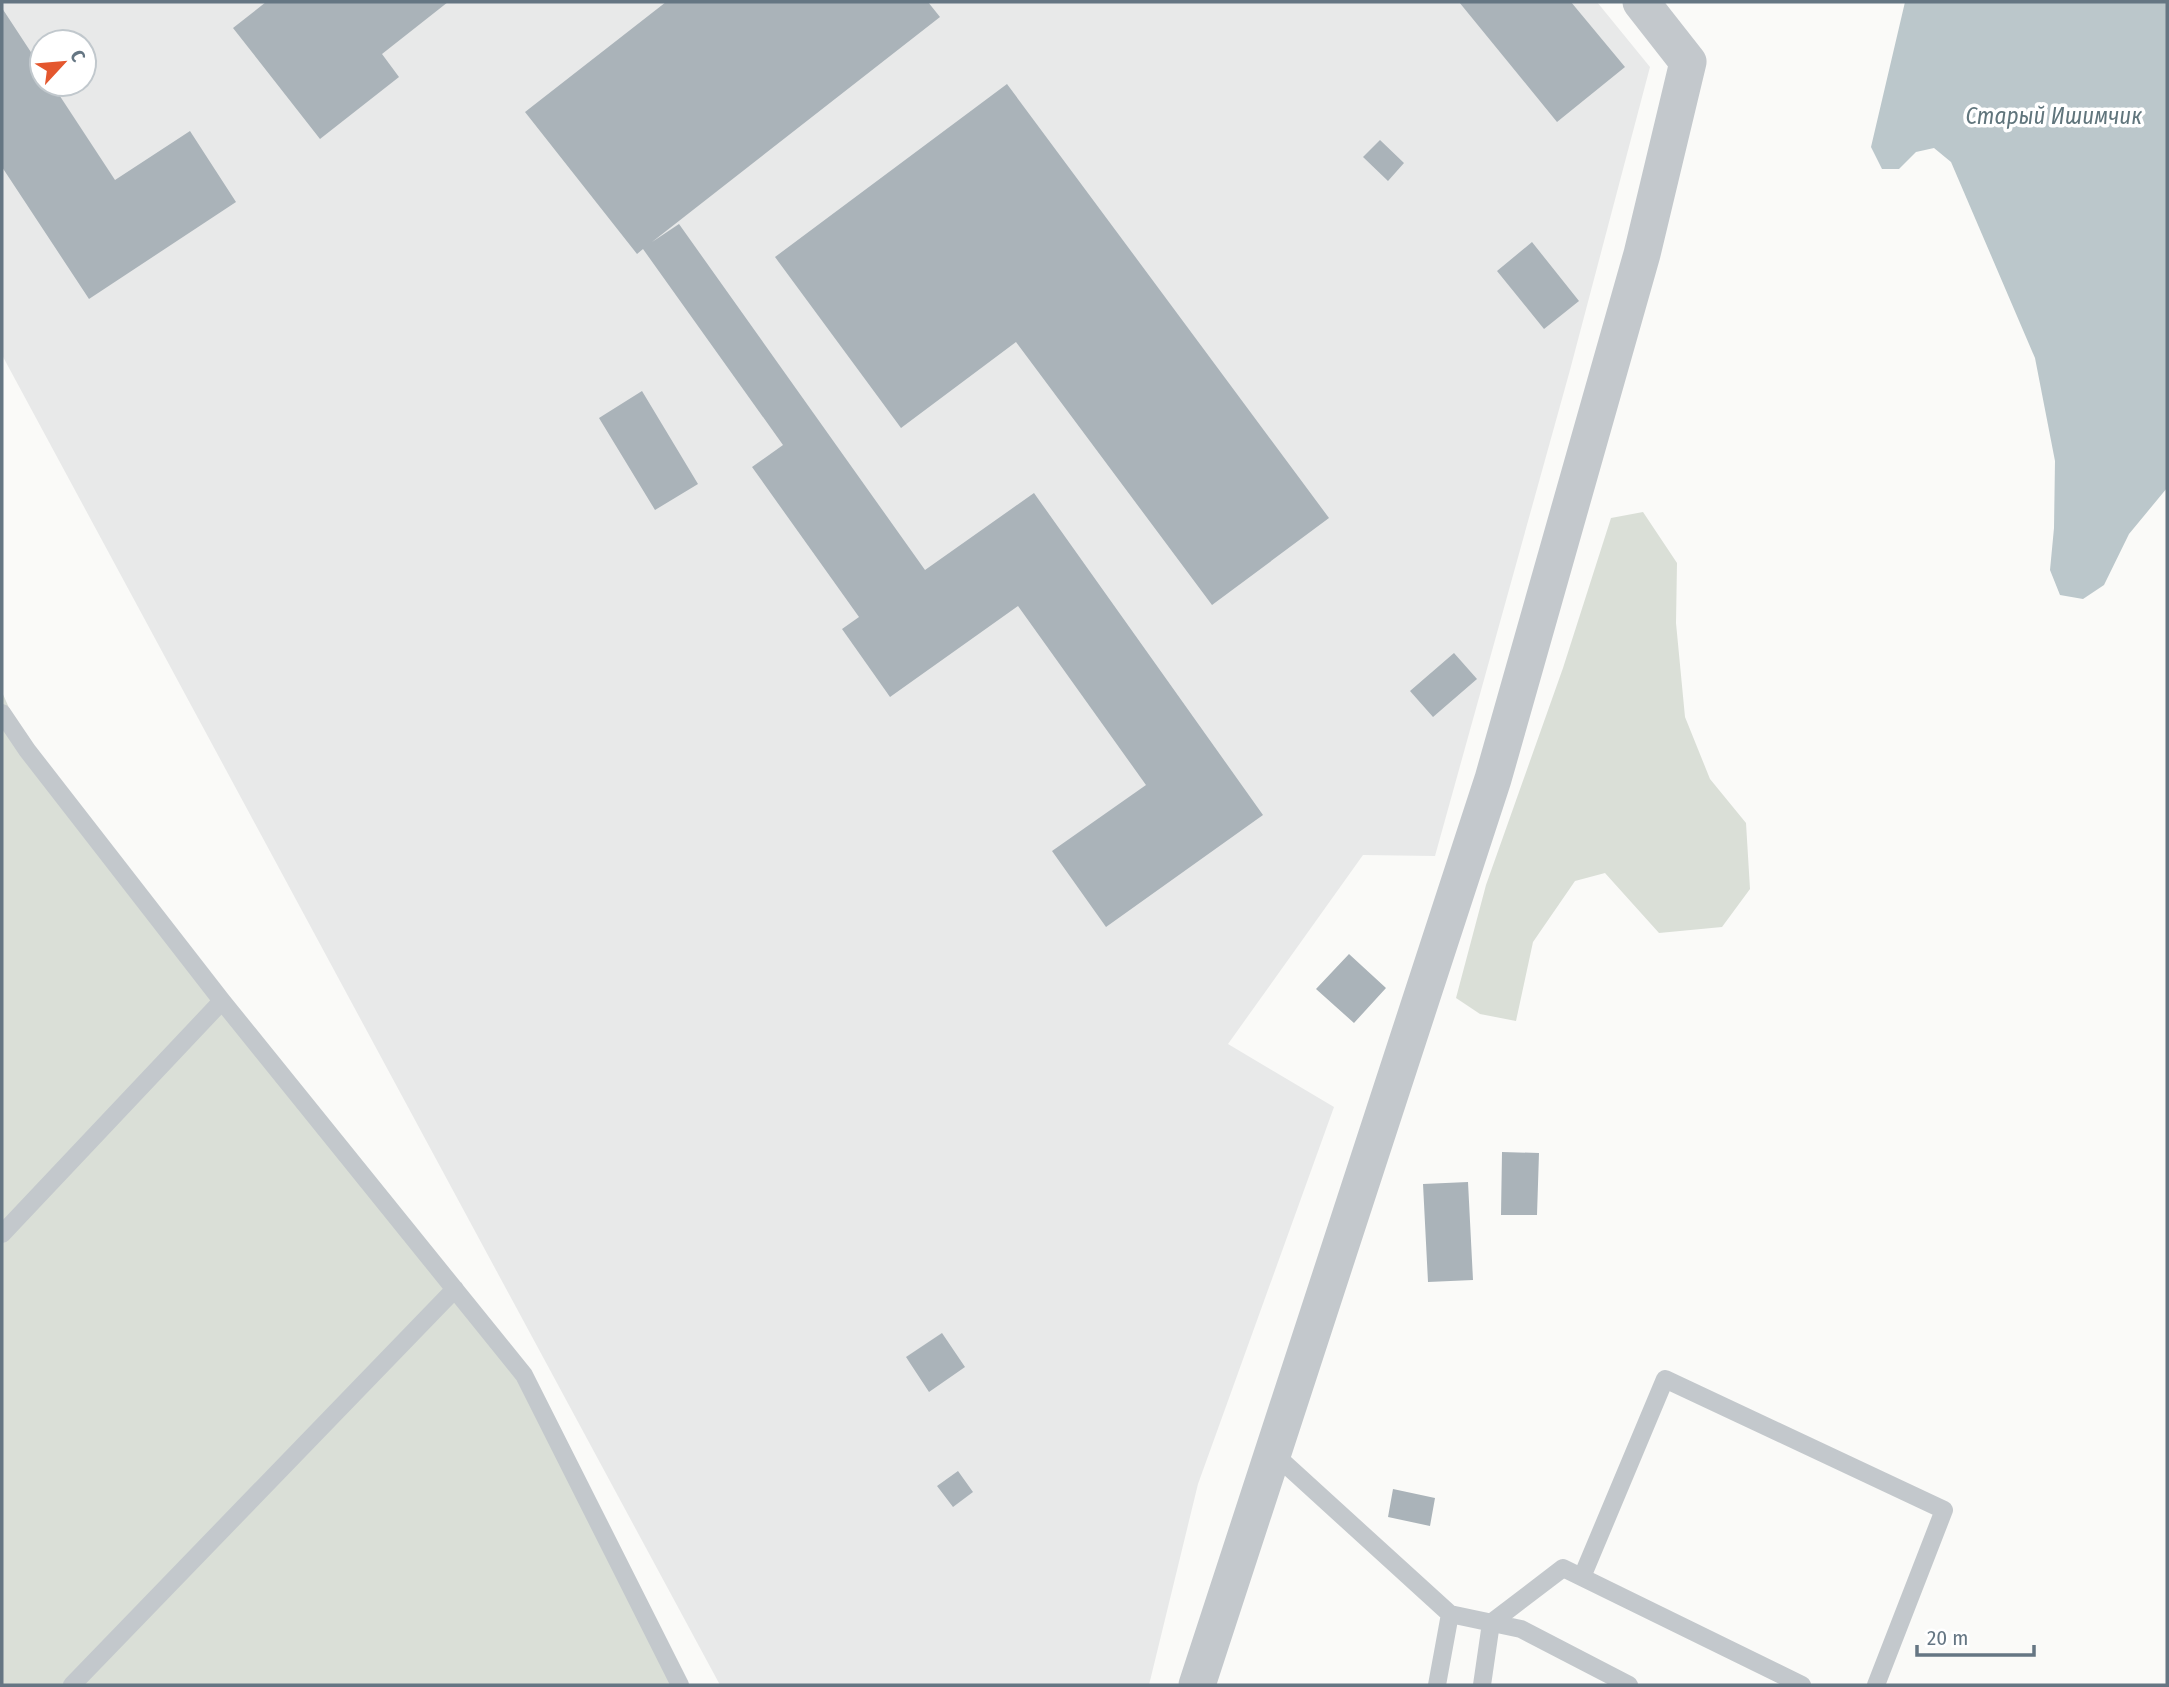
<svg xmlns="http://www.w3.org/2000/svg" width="2169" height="1687" font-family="'Fira Sans Condensed',sans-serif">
<rect width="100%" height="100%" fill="#fafaf8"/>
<path fill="#e8e9e9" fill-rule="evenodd" d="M 2,2 L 1597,2 L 1650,67 L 1570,370 L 1435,856 L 1363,855 L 1228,1044 L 1334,1107 L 1198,1484 L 1149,1685 L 720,1685 L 2,355 ZM 42,42 L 84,42 L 84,84 L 42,84 Z"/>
<path fill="#dadfd7" d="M 1643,512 L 1677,563 L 1676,623 L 1685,717 L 1710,779 L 1746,823 L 1750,889 L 1722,927 L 1659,933 L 1605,873 L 1575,881 L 1533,942 L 1516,1021 L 1480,1014 L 1456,998 L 1486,885 L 1563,668 L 1611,518 Z
M 2,692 L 37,771 L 524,1375 L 680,1685 L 2,1685 Z"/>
<path fill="#bbc7cb" d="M 1905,2 L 2167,2 L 2167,488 L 2129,534 L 2104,585 L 2083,599 L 2060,595 L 2050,570 L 2054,528 L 2055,461 L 2035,358 L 1951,162 L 1934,148 L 1916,152 L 1899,169 L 1882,169 L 1871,147 Z"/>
<path fill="#aab3b9" d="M 266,2 L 448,2 L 382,54 L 399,77 L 320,139 L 233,28 Z
M 666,2 L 928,2 L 940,17 L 652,242 L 679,224 L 925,570 L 1034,493 L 1263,815 L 1106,927 L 1052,851 L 1146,785 L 1018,606 L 890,697 L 842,629 L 859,617 L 752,467 L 783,445 L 643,249 L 637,254 L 525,112 Z
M 1459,2 L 1571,2 L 1625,67 L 1557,122 Z
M 2,8 L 42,69 L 42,84 L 52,84 L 115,180 L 190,131 L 236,202 L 89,299 L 2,167 Z
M 1007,84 L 1329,518 L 1212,605 L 1016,342 L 901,428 L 775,257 Z
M 1380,140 L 1404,163 L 1388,181 L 1363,157 Z
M 1532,242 L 1579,301 L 1544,329 L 1497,271 Z
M 642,391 L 698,484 L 655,510 L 599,418 Z
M 1454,653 L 1477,679 L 1433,717 L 1410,691 Z
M 1349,954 L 1386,988 L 1354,1023 L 1316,989 Z
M 1502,1152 L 1539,1153 L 1537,1215 L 1501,1215 Z
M 1468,1182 L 1473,1280 L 1428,1282 L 1423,1184 Z
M 942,1333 L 965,1367 L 929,1392 L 906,1357 Z
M 958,1471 L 973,1492 L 953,1507 L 937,1486 Z
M 1393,1489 L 1435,1498 L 1430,1526 L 1388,1517 Z"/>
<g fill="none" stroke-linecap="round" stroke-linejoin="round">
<path stroke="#c3c8cc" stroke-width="18" d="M 2,713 L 27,750 L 222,1001 L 524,1375 L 680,1685
M 2,1234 L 222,1001
M 1272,1452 L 1450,1614 L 1521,1629 L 1629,1685
M 1582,1577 L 1665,1379 L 1944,1510 L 1876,1685
M 72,1685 L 455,1289
M 1437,1685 L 1450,1614
M 1482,1685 L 1491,1623 L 1563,1568 L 1802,1685"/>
<path stroke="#c3c8cc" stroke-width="37" d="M 1197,1685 L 1493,779 L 1642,254 L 1688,62 L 1641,2"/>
</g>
<g text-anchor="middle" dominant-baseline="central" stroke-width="7" stroke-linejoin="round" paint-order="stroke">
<g font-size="23" font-style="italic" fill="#60757c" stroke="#fff">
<text x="2054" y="116">Старый Ишимчик</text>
</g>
</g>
<rect width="2169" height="1687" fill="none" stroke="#657683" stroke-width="7"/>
<g transform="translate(63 63) rotate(64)"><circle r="33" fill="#ffffff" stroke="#c1c8cd" stroke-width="2"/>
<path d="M0-5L12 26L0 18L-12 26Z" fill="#e4572e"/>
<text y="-10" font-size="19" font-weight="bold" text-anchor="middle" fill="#657683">С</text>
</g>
<path d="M1917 1645v10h117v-10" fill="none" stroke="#657683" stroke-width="3.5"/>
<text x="1927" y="1645" font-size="21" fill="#657683" stroke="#ffffff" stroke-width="5" paint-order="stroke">20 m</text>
</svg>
